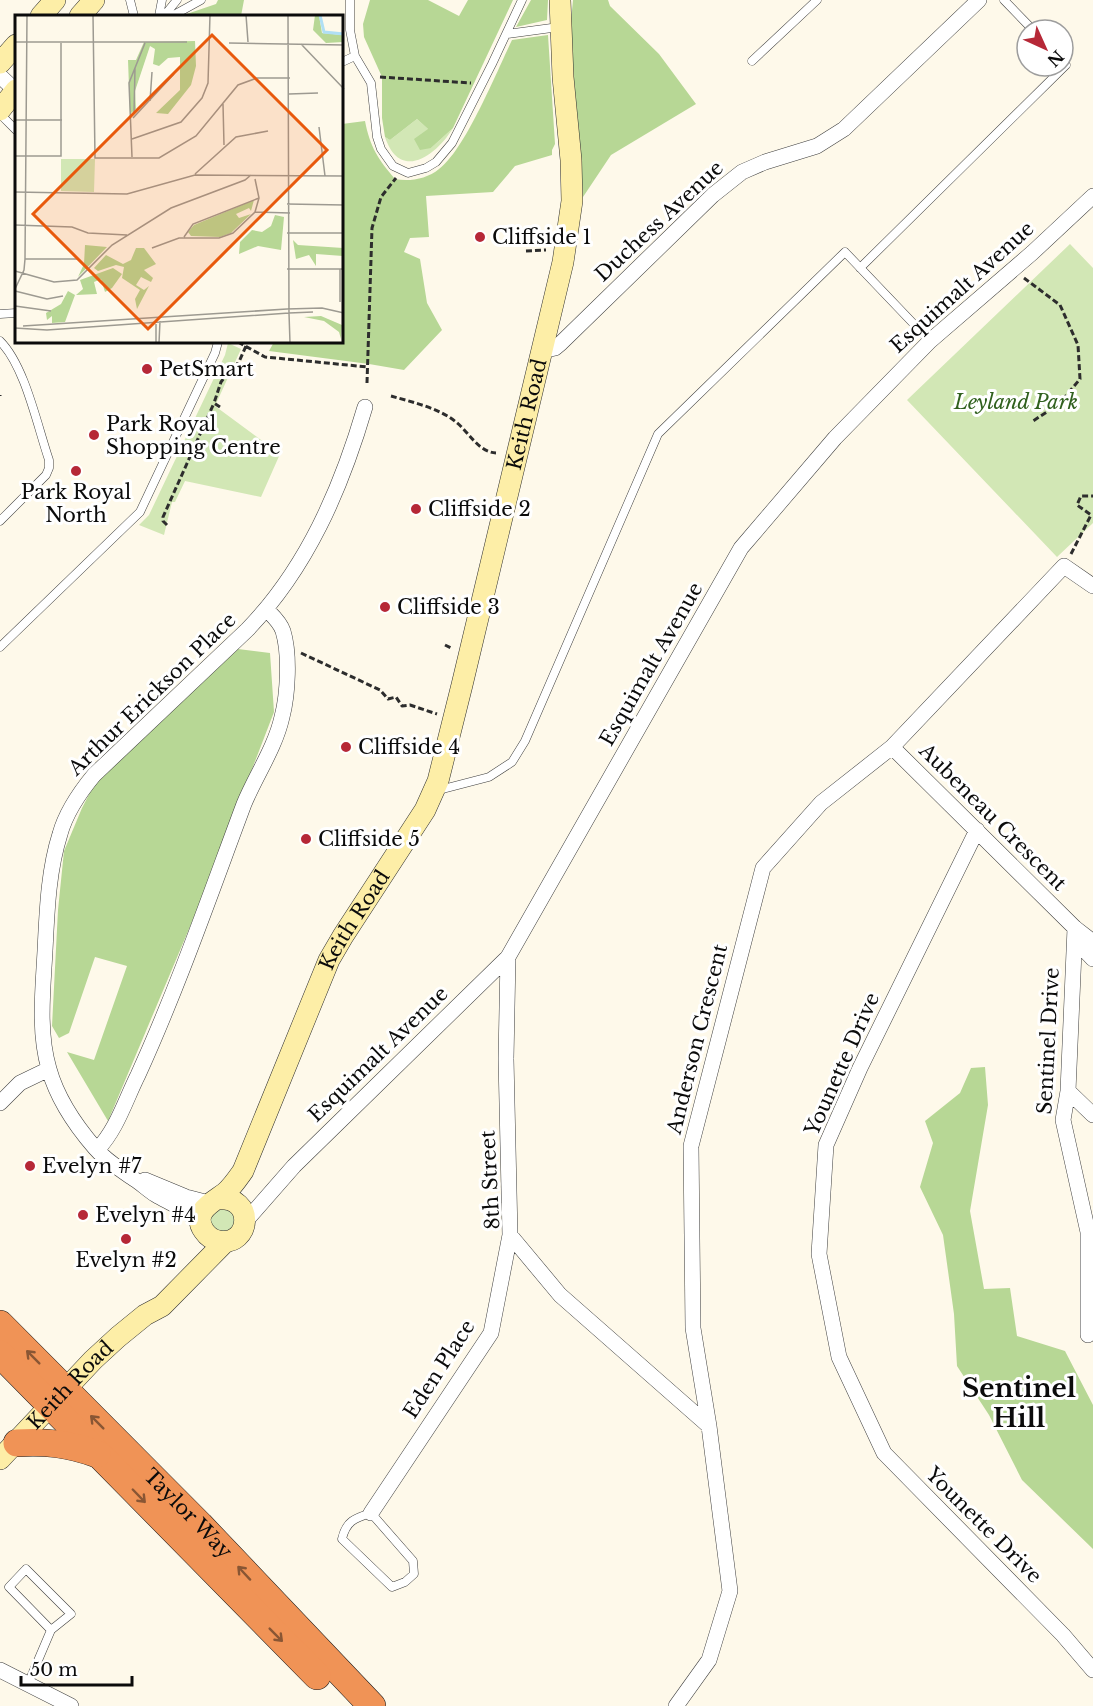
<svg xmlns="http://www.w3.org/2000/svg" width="1093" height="1706" font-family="'Libre Baskerville',serif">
<rect width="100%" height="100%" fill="#fef9ea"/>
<path fill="#d2e7b5" d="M 417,119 L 428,129 L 431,148 L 453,128 C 436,156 400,182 385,137 L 390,140 Z
M 1070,244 L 1093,268 L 1093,523 L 1057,557 L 907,400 Z
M 228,343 L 241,349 L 215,406 L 280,454 L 261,497 L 185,481 L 175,502 L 172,502 L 164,535 L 139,525 L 149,515 L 225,355 Z
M 224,1200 L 241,1223 L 217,1238 L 204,1214 Z"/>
<path fill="#b7d795" d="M 218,0 L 244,0 L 241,16 L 181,16 L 216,4 Z
M 370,0 L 428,0 L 459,16 L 468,0 L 513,0 L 453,128 L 431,148 L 420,150 L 414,139 L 428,129 L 417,119 L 390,140 L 385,137 L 382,118 L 382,77 L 364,37 L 363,24 Z
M 531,0 L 548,0 L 547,20 L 516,27 Z
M 573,0 L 608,0 L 610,6 L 659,54 L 696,104 L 611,155 L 583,197 L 570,31 Z
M 548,35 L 555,144 L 552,150 L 552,155 L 515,166 L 493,192 L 426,196 L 429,237 L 410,238 L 404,252 L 420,259 L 427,303 L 442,330 L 404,370 L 369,364 L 269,351 L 274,342 L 342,342 L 342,124 L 365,121 C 370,147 378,159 395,179 C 409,182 427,179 439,169 C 465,150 497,71 512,40 Z
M 238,649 L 270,653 L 274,712 L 205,891 L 108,1121 L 67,1052 L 94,1060 L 127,966 L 95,957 L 69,1033 L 59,1038 L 52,1026 L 58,910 L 64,851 L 82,808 L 96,781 Z
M 985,1067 L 988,1105 L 970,1211 L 984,1289 L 1010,1288 L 1017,1336 L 1065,1351 L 1093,1405 L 1093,1549 L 1022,1480 L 989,1415 L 957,1366 L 954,1314 L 943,1235 L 920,1187 L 933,1143 L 925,1121 L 960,1093 L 971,1068 Z"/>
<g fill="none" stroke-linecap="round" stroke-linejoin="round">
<defs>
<path id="lane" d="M 130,0 L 134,16
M 350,0 L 350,30 L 355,56 L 371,83 L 377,137 L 381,149 L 393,166 L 408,173 L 426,168 L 436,162 L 452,143 L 492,64 L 522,0
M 1004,0 L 1033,30
M 159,16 L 162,0
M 164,16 L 177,0
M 172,16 L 201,0
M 507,34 L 559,27
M 752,61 L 817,0
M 342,62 L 355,56
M 0,114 L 16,130
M 860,268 L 1066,65 L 1063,62
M 0,314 L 16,313
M 0,341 C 25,366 37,425 49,460 L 49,468 L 46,475 L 0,521
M 0,647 L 140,512 L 215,353 L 218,342
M 439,790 L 489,777 L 512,762 L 525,741 L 658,434 L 845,252 L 930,341
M 371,1513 L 413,1561 L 414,1574 L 405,1582 L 392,1587 L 342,1539 C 346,1521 355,1518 371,1513 Z
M 28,1684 L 51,1630 L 71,1614 L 26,1569 L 9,1587 L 51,1630"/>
<path id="street" d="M 0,76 L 16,91
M 542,351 L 555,348 L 561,343 L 713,195 L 742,172 L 765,162 L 817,146 L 844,129 L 979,0
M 892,747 L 1075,928 L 1093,942
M 977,830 L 860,1068 L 826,1145 L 819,1254 L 839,1357 L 884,1453 L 1063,1635 L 1093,1670
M 1075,928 L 1068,1091 L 1063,1120 L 1088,1232 L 1088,1335
M 1075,940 L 1093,959
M 1068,1091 L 1093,1115
M 0,1103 L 20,1083 L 49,1069
M 97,1150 C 117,1129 125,1101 138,1075 C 178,987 210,895 244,804 C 256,775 275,748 282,717 C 288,694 290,654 283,631 C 280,622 273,616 267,610
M 145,1180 L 186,1197 L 209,1203
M 245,1222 L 294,1166 L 508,957 L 741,548 L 835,438 L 930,341 L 1032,253 L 1093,196
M 201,1224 C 189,1211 172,1204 156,1195 C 148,1190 142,1184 134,1179 C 120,1169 106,1161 95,1148 C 76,1126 57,1098 49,1069 C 38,1032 43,989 45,951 C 47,912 48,872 60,834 C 66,812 80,792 94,775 L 247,630 C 307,568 341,489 365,407
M 510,1235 L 560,1295 L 709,1426
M 371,1513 L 491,1333 L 510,1235 L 506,1059 L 508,957
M 0,1670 L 71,1706
M 676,1706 L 709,1660 L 730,1591 L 709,1426 L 693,1328 L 691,1146 L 763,868 L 821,803 L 892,747 L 1064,566 L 1093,586"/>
<g id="secondary">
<path d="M 41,16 L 55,0"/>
<path d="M 80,16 L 94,0"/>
<path d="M 0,63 L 16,45"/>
<path d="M 0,110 L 16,90"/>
<path id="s1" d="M 217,1199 C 256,1195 251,1247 219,1241 C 213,1240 208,1237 204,1231 C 191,1212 213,1202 225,1193 C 232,1187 238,1178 243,1171 L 329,960 L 343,936 L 425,810 L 438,781 L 462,685 L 563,262 L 572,201 L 571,160 L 563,77 L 560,0"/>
<path id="s2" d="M 0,1459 L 93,1360 L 118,1337 L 145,1315 L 162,1306 L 225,1242"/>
</g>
<g id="highway">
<path id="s3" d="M 0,1324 L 200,1525 L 372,1706"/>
<path d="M 0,1354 L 317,1676"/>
<path d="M 17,1443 C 46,1441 69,1444 97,1454"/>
</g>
</defs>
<use href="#lane" stroke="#3e3e3e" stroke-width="9"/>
<use href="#street" stroke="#3e3e3e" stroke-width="16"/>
<use href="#secondary" stroke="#2d2d2d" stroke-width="22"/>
<use href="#highway" stroke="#1c1c1c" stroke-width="28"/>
<path stroke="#2d2d2d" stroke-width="3" stroke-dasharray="6 3" stroke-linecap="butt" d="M 380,77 L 471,83
M 526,251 L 546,250
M 1024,278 L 1060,305 L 1078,345 L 1080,379 L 1059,404 L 1033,421
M 238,342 L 265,357 L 368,367
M 242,366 L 238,364 L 246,346
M 367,383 L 372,228 L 381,197 L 396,178
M 0,395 L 0,396
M 391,396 C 412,402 439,408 456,422 C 469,432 478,452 496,453
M 220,407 L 214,403 L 221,382 L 235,363 L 238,364
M 167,525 L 163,521 L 163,517 L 214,403
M 1071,554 L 1091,515 L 1077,505 L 1081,496 L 1093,496
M 445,645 L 453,649
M 301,653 L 380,690 L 388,699 L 396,697 L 402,706 L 410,705 L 437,714"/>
<use href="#lane" stroke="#fff" stroke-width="8"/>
<use href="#street" stroke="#fff" stroke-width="15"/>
<use href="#secondary" stroke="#fdeea7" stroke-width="21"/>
<use href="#highway" stroke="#f09356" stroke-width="27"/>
</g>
<defs><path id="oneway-shaft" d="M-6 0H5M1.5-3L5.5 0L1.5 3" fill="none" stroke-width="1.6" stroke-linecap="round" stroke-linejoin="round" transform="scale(1.5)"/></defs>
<g stroke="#895634">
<use href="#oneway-shaft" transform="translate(33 1357) rotate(-135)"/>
<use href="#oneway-shaft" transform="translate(97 1422) rotate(-135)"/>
<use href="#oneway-shaft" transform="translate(139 1496) rotate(46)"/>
<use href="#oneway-shaft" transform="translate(244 1573) rotate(-133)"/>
<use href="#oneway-shaft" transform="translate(276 1635) rotate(45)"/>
</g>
<g fill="#b62837" stroke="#fff" stroke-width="2">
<circle cx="480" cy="237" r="6"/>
<circle cx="147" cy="369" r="6"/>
<circle cx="94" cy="435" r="6"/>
<circle cx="76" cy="471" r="6"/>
<circle cx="416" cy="509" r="6"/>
<circle cx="385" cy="607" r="6"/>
<circle cx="346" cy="747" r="6"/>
<circle cx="306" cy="839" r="6"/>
<circle cx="30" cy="1166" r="6"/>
<circle cx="83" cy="1215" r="6"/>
<circle cx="126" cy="1239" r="6"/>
</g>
<g text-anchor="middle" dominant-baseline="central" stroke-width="6" stroke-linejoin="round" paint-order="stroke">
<g font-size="20" fill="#0b0b0b" stroke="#fff">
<text transform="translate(659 221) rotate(-43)">Duchess Avenue</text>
<text transform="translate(962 287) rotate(-42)">Esquimalt Avenue</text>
<text stroke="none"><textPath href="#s1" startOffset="990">Keith Road</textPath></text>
<text transform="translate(651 664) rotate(-60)">Esquimalt Avenue</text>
<text transform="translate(152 694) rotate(-44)">Arthur Erickson Place</text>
<text transform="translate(993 817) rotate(45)">Aubeneau Crescent</text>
<text stroke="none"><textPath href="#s1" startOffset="450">Keith Road</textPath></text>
<text transform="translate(697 1039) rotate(-76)">Anderson Crescent</text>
<text transform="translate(1048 1041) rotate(-87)">Sentinel Drive</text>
<text transform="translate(378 1054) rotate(-44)">Esquimalt Avenue</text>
<text transform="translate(842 1064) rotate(-66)">Younette Drive</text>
<text transform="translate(490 1180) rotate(-93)">8th Street</text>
<text transform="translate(439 1369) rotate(-57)">Eden Place</text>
<text stroke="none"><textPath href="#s2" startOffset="102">Keith Road</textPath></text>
<text stroke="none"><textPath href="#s3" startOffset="267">Taylor Way</textPath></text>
<text transform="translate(984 1525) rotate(45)">Younette Drive</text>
</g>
<g font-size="20" fill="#0b0b0b" stroke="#fff" text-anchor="start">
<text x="492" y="237">Cliffside 1</text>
<text x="159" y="369">PetSmart</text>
<text x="106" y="424">Park Royal<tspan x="106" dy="23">Shopping Centre</tspan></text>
<text x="76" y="492" text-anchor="middle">Park Royal<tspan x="76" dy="23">North</tspan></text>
<text x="428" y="509">Cliffside 2</text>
<text x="397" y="607">Cliffside 3</text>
<text x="358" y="747">Cliffside 4</text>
<text x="318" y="839">Cliffside 5</text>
<text x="42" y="1166">Evelyn #7</text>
<text x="95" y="1215">Evelyn #4</text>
<text x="126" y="1260" text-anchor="middle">Evelyn #2</text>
</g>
<g font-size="20" font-style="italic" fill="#30601e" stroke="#fff">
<text x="1016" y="402">Leyland Park</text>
</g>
<g font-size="26" font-weight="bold" fill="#0b0b0b" stroke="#fff">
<text x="1019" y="1388">Sentinel<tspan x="1019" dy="30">Hill</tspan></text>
</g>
</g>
<g transform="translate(15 15)">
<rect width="328" height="328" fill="#fef9ea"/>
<path d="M 46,144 L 80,144 L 79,177 L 46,176 Z" fill="#d2e7b5"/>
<path d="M 300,0 L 304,0 L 307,18 L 328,20 L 328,27 L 311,28 L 298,15 ZM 180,26 L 181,51 L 176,70 L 153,99 L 141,98 L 165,75 L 165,42 L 153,43 L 144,51 L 138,49 L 140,34 L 135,31 L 120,76 L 121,94 L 115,99 L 113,45 L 121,45 L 129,27 ZM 239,185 L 236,196 L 234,193 L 221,199 L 224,203 L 236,199 L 216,218 L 205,222 L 176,221 L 173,217 L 179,210 ZM 260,200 L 269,202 L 266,235 L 243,231 L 224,239 L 225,227 L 237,215 L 247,217 L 256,211 ZM 278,225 L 283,230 L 328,233 L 328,241 L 301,239 L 301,251 L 294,240 L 281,244 ZM 70,230 L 92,232 L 63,262 L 69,249 ZM 121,233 L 129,233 L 141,249 L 129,255 L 138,263 L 136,267 L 126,262 L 121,270 L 129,275 L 134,271 L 122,294 L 120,284 L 125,275 L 107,263 L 109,252 L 101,250 L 83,256 L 79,253 L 91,240 L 108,249 L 116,245 ZM 98,253 L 107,259 L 97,273 L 90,277 L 86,264 L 79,267 L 82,279 L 61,280 L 68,274 L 65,265 ZM 53,276 L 60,280 L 50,307 L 37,308 L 37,301 L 32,305 L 31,298 L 46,289 ZM 306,301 L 327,310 L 326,324 L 324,317 L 309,306 L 289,302 Z" fill="#b7d795"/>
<path fill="none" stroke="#b0dff4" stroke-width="3" d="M 305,0 L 309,17 L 329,19"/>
<path fill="none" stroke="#9d9a91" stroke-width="1.5" d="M 78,0 L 80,143 L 144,143 L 181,121 L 223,70 L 242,63 L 275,63M 231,0 L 233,27M 273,0 L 274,298M 0,27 L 172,27M 214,28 L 329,30M 286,29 L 329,74M 274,79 L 303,78M 135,86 L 137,57M 208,89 L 209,130M 119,99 L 120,53M 118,103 L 159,59M 0,105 L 47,105M 304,112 L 310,161M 117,124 L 166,107 L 187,83 L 193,68 L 195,0M 0,141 L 46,141 L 46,28M 117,142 L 114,68 L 130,28M 180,159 L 221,122 L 253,116M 0,177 L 112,179 L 180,160 L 329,161M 272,189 L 329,190M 240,197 L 275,198M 0,210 L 57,212 L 73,218 L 112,220M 272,218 L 329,218M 169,222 L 178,209 L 244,183M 137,233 L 164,223 L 204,223 L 218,218 L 240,197 L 244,183 L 240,164M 10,244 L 62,244M 272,254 L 329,254M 0,256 L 39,267 L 62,265 L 97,230 L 156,193 L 230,165 L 236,160M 0,274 L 9,255 L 10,244 L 12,0M 0,276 L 32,284 L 48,281M 325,287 L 325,254M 0,291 L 36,296M 272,294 L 307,293 L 329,298M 274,298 L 275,328M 274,298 L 298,297M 141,305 L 141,328M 8,311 L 272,294M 0,313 L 32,315 L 274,298M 144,328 L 145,306"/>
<path fill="#e8590c" fill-opacity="0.15" stroke="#e8590c" stroke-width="3" d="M 197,20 L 312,135 L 133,314 L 18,199 Z"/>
<rect width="328" height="328" fill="none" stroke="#0b0b0b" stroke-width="3"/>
</g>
<g transform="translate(1045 48) rotate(135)"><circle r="28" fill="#ffffff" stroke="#9d9d9d" stroke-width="1.5"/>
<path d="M0-4.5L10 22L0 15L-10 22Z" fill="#b62837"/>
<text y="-9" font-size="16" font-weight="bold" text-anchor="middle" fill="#0b0b0b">N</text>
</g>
<path d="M21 1676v9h111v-9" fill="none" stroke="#0b0b0b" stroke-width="3"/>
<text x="30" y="1676" font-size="18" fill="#0b0b0b" stroke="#ffffff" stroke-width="4.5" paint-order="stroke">50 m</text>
</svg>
